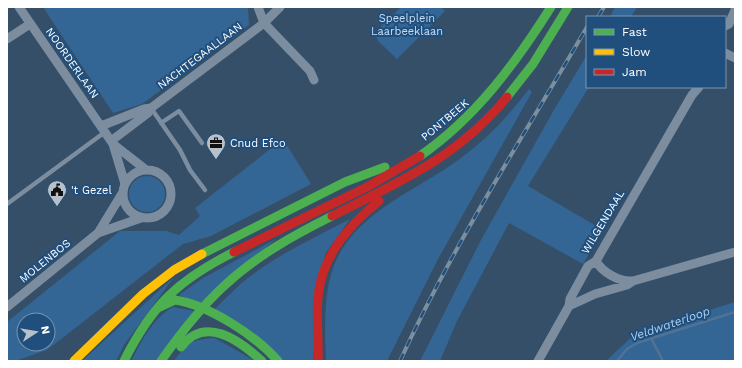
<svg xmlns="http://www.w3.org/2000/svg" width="742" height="368" font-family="'Work Sans',sans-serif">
<rect width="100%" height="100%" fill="#354f68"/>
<path fill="#336694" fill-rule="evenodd" d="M 43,7 L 248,7 L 249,25 L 142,104 L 113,113 Z
M 401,7 L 441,7 L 445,11 L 397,59 L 378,41 L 376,36 L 381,26 Z
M 615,7 L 637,7 L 631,17 L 610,17 Z
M 587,55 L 587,87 L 589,87 L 528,186 L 603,230 L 583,264 L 509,223 L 457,321 L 440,361 L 420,361 L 481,240 L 555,108 Z
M 529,89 L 532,92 L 438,259 L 387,361 L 326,361 C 325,331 323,297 333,268 C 353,214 410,194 454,163 C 483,143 508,117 529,89 Z
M 283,139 L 311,184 L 211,236 L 183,244 L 47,350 L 15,361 L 7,361 L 7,322 L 120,231 L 166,231 L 179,235 L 200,216 L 195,208 ZM 24,320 L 48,320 L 48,344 L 24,344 Z
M129 194a18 18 0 1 1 36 0a18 18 0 1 1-36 0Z
M 350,219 L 325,254 L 313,361 L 284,361 L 213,311 C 227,297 240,283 256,272 C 285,251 318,236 350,219 Z
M 276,239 L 200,304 L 179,295 L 203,278 Z
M 174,277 L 124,345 L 116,361 L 82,361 Z
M 735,302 L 735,361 L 606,361 L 636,333 Z
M 173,307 L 194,311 L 157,361 L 131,361 C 142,341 152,319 173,307 Z
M 215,338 L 255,361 L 174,361 C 189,341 190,340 215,338 Z"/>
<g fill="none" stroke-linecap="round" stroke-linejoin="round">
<path stroke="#517294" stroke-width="2.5" d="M 651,338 L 663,361
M 617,361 L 627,349 L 637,343 L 735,312"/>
<path stroke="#7b8d9f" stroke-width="4.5" d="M 151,108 L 180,150 L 190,170 L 205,190
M 161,123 L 179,111 L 202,143
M 7,204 L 105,132"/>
<path stroke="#7b8d9f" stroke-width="9" d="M 19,7 L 113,144 L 125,184
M 258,7 L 264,23 L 310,71 L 314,80
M 725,26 L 729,24 L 735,10
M 7,39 L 30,24
M 725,53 L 735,58
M 151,108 L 264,23 L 280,7
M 101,126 L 144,109 L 151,108 L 148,113 L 111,141
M 113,144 L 145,169
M123 194a24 24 0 1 1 48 0a24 24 0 1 1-48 0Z
M 98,233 L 141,218
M 596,261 C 602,272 619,282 632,281
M 569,306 L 595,294 L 627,285 L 633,281 L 735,252
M 7,307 L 98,233 L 123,192
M 538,361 L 569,306 L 570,299 L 588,266 L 596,261 L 692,95 L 699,87"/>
<path stroke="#4caf50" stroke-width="9" d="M 507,97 L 533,64 L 568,7
M 420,156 C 476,117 515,64 551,7
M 202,254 L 345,182 L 385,167
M 158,308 L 175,300 C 209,305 256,336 278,361
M 181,347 C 205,315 239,340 262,361
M 124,361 C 152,305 178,280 234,252
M 161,361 C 180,334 200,308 224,286 C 256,256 294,235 332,216"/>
<path stroke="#ffc107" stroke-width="9" d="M 74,361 L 143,294 L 174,270 L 202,254"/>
<path stroke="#c62828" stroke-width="9" d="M 332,216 C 399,182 458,157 507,97
M 234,252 L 367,187 L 420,156
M 318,361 C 319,340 316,318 318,297 C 322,256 348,226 379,201"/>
<defs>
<path id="rail" d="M 598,17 L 604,7
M 400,361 C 453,245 523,137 587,27"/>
</defs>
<use href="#rail" stroke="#7c8f9f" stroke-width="4"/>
<use href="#rail" stroke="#204f7d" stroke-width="2.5" stroke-dasharray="8" stroke-linecap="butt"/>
</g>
<defs>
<symbol id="office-pin" viewBox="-11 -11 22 30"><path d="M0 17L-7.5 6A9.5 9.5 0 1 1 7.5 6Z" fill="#b8c1ca" stroke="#204f7d"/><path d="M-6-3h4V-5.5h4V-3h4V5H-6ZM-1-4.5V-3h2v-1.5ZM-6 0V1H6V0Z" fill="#111"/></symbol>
<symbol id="civic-pin" viewBox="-11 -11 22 30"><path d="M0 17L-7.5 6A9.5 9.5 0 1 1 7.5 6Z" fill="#b8c1ca" stroke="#204f7d"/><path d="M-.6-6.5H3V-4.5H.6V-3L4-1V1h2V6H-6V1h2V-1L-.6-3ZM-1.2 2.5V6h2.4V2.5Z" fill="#111"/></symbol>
</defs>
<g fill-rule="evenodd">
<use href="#office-pin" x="205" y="132" width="22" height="30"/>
<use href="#civic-pin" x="46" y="179" width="22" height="30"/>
</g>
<g text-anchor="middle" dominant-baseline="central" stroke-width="4" stroke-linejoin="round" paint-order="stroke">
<g font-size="11" fill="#c7dff5" stroke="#204f7d">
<text x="407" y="18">Speelplein<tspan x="407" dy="13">Laarbeeklaan</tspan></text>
</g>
<g font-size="11" fill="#fff" stroke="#204f7d">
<text transform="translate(200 56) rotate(-37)">NACHTEGAALLAAN</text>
<text transform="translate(72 63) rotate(55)">NOORDERLAAN</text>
<text transform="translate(445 120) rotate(-40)">PONTBEEK</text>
<text transform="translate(603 222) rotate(-59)">WILGENDAAL</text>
<text transform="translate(45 261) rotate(-39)">MOLENBOS</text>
</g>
<g font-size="11" fill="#fff" stroke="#204f7d" text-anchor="start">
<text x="230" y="143">Cnud Efco</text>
<text x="71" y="190">'t Gezel</text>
</g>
<g font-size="12" font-style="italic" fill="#afd0ee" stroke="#204f7d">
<text transform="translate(670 324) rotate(-19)">Veldwaterloop</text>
</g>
</g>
<rect width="742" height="368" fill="none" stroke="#ffffff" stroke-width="16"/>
<rect x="586" y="16" width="140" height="72" fill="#204f7d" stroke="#7995b1"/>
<rect x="594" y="29" width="20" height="6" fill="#4caf50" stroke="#7995b1"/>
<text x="622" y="36" font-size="12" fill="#ffffff">Fast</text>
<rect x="594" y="49" width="20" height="6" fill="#ffc107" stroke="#7995b1"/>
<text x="622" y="56" font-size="12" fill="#ffffff">Slow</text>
<rect x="594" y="69" width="20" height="6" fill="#c62828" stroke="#7995b1"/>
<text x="622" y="76" font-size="12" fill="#ffffff">Jam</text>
<g transform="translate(36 332) rotate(78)"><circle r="19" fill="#204f7d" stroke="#7995b1"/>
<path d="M0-3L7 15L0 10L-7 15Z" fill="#b8c1ca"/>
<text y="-6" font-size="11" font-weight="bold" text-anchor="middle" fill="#ffffff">N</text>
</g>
</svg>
